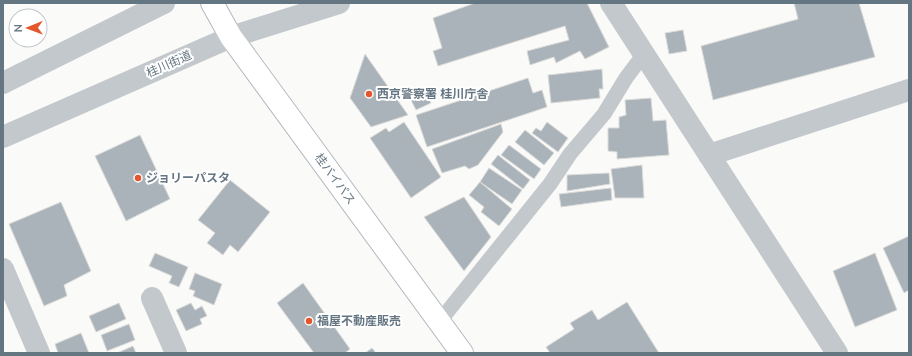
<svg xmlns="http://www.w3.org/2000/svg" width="912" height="356" font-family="'Nunito Sans','Noto Sans JP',sans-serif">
<rect width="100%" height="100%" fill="#fafaf8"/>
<path fill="#aab3b9" stroke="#dcdcda" d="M 475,3 L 587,3 L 609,47 L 585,59 L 580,51 L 556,63 L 554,57 L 530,65 L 527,51 L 569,40 L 565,26 L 438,66 L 433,51 L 442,48 L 433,18 Z
M 794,3 L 859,3 L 875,57 L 713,100 L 701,46 L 798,19 Z
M 683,30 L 687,51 L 669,54 L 665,33 Z
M 365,54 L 408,115 L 371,127 L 350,98 Z
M 602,69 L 603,89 L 599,89 L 600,98 L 551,103 L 548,75 Z
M 528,78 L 533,93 L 542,90 L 547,107 L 427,147 L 416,115 Z
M 426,93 L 431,103 L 416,110 L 411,100 Z
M 651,98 L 653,121 L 666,120 L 669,155 L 617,159 L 617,152 L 608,151 L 608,128 L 619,128 L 619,117 L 626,115 L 625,100 Z
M 404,122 L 441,177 L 411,198 L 370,138 L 386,128 L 389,132 Z
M 547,122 L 568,138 L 558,152 L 532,133 L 536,128 L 541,131 Z
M 501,124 L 503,132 L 478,165 L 469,169 L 465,166 L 442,173 L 432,149 Z
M 525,130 L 554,153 L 544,165 L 515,142 Z
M 140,135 L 170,199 L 126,221 L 95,156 Z
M 509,145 L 541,169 L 534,179 L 501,155 Z
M 498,155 L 530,180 L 523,189 L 491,164 Z
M 642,165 L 644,198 L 615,198 L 611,169 Z
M 489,168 L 522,190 L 512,204 L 480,182 Z
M 609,173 L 610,184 L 567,191 L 567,175 Z
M 230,180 L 270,212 L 238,252 L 230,245 L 223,255 L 207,243 L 215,233 L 198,220 Z
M 480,182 L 512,209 L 499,226 L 481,212 L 484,207 L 469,195 Z
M 611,188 L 612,200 L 561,207 L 559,194 Z
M 464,197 L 491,237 L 464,271 L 424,217 Z
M 61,202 L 91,271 L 64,285 L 67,296 L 44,306 L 9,224 Z
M 909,236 L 909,290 L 904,293 L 883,248 Z
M 155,253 L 188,267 L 179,287 L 169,283 L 172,276 L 149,266 Z
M 875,253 L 897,310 L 855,327 L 833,271 Z
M 195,273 L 222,284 L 214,305 L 193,296 L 195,291 L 189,289 Z
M 303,283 L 350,349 L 345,353 L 314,353 L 277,303 Z
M 627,302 L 659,353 L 550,353 L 546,347 L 574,329 L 570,323 L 592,310 L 598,320 Z
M 119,303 L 126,319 L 96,332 L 89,316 Z
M 191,303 L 195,310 L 202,306 L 207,316 L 200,319 L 202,324 L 186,331 L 176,310 Z
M 129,324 L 135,340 L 107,351 L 101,335 Z
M 81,333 L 89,353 L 58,353 L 55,344 Z
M 133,346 L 136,353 L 117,353 Z
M 372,348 L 376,353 L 365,353 Z"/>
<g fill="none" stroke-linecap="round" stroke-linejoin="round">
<defs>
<path id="trunk" d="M 212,3 L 231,37 L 462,353"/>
</defs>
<use href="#trunk" stroke="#b4b9bd" stroke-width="24"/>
<path stroke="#c3c8cc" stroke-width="15" d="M 439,322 L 550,184 L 570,154 L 604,114 L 626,78 L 644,54"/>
<path stroke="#c3c8cc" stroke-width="22" d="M 611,3 L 837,353
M 709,155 L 909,90
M 3,269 L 39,353
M 152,298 L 176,353"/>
<path stroke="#c3c8cc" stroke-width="22" d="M 3,83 L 164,3
M 3,137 L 231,37 L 339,3"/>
<use href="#trunk" stroke="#fff" stroke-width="22"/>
</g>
<g fill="#e4572e" stroke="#fff" stroke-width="1.5">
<circle cx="369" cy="94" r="4"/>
<circle cx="138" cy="178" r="4"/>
<circle cx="309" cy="321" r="4"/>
</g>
<g text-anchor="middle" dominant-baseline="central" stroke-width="4" stroke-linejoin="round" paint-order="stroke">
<g font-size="12" fill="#657683" stroke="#fff">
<text transform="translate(169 64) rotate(-24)">桂川街道</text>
<text transform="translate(335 179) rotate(54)">桂バイパス</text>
</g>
<g font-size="12" font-weight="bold" fill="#657683" stroke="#fff" text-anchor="start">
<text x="377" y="94">西京警察署 桂川庁舎</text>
<text x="146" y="178">ジョリーパスタ</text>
<text x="317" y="321">福屋不動産販売</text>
</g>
</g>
<rect width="912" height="356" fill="none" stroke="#657683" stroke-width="8"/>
<g transform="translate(28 28) rotate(269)"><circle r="19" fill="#ffffff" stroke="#c1c8cd"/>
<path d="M0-3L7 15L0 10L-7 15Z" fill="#e4572e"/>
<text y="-6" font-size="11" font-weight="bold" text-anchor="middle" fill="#657683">N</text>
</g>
</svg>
